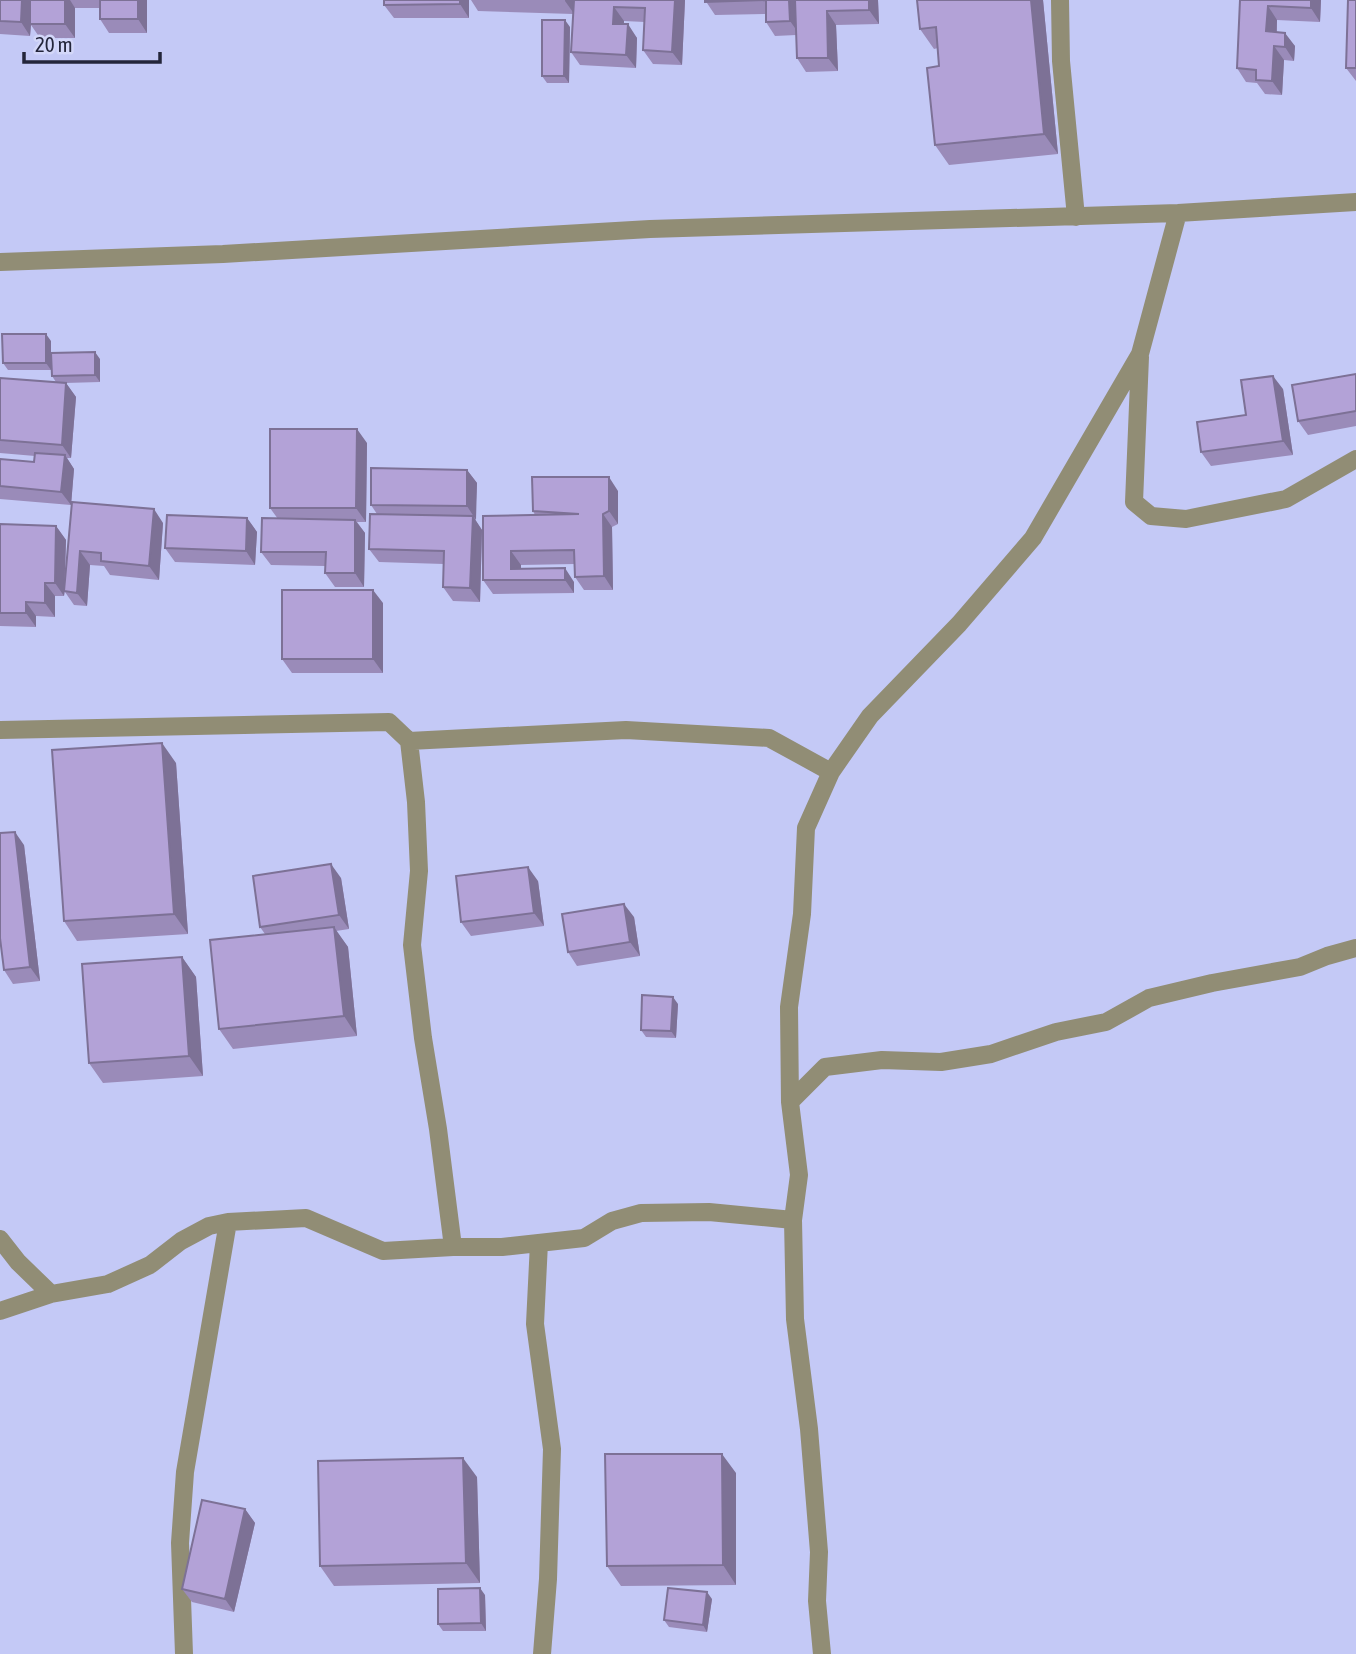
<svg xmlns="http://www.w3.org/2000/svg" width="1356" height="1654" font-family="'Asap Condensed',sans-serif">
<rect width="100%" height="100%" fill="#c4c9f6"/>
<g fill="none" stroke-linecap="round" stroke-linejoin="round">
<path stroke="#918d75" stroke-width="18" d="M 1060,0 L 1061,61 L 1076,217
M 0,262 L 223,254 L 650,229 L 1178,213 L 1356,202
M 1140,357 L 1134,502 L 1151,516 L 1186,519 L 1286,499 L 1356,459
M 0,730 L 389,722 L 409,741 L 416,802 L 419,871 L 412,945 L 423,1038 L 438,1129 L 453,1247
M 409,741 L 626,730 L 769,738 L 831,772
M 790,1102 L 825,1067 L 882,1060 L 941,1062 L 991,1054 L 1056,1032 L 1106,1022 L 1149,998 L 1212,983 L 1300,967 L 1327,956 L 1356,948
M 0,1239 L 18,1262 L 51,1294
M 539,1243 L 535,1324 L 552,1449 L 548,1579 L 542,1654
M 0,1311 L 51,1294 L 108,1284 L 150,1265 L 181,1241 L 209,1226 L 228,1222 L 306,1218 L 383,1251 L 453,1247 L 502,1247 L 584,1238 L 612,1221 L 641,1213 L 709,1212 L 793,1220
M 184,1654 L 180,1543 L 185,1472 L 228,1222
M 822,1654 L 817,1601 L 819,1552 L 809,1429 L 795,1319 L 793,1220 L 799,1175 L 790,1102 L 789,1007 L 802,914 L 806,828 L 831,772 L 870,716 L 959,624 L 1033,538 L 1140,354 L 1178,213"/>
</g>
<path fill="#9a8bb9" d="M 0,0 L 147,0 L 147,33 L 109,33 L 100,19 L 100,8 L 75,8 L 75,38 L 40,38 L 31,25 L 30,36 L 0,34 Z
M 469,0 L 469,18 L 394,18 L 384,5 Z
M 471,0 L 685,0 L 682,65 L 653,64 L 643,50 L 645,22 L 624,21 L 624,24 L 637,38 L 636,68 L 580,65 L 571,52 L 573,14 L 478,11 Z
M 705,0 L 878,0 L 879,24 L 836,25 L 838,71 L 806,72 L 797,58 L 796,35 L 775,36 L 766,22 L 766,14 L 715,15 Z
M 1043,0 L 1058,154 L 949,165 L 935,145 L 939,66 L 938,48 L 934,49 L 920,29 Z
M 1240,0 L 1321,0 L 1320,22 L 1277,20 L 1277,32 L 1295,46 L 1294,61 L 1284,60 L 1282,95 L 1265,94 L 1257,83 L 1246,82 L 1237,68 Z
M 1356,0 L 1356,81 L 1346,68 Z
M 570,27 L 569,83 L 547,83 L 542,76 Z
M 51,341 L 51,370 L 8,370 L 3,363 Z
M 100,359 L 100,382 L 65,383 L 66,383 L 76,397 L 71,458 L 67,458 L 74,469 L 71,505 L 0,499 L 0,459 L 34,462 L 35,456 L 0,453 L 0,378 L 56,382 L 52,376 Z
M 1356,374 L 1356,426 L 1308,435 L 1298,421 Z
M 1283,389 L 1293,455 L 1211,466 L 1201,452 L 1246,415 Z
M 367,443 L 366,522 L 357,522 L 365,533 L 364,587 L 335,587 L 325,573 L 325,566 L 271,565 L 261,552 L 278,519 L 270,508 Z
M 467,470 L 477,483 L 475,520 L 482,530 L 480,602 L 453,601 L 443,587 L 444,564 L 379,562 L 369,549 L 377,514 L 371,505 Z
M 618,491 L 618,524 L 612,527 L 613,590 L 584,590 L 575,577 L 574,564 L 521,565 L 521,569 L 574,582 L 574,593 L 493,594 L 483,580 L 535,515 L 533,511 Z
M 72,502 L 163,523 L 159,580 L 110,575 L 104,566 L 90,565 L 87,606 L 74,605 L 65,592 L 64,596 L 55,596 L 55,617 L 36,616 L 36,627 L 0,626 L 0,524 L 56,526 L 66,540 L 65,582 Z
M 247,518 L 257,532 L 255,565 L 175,562 L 165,548 Z
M 383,603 L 383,673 L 292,673 L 282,659 Z
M 176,763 L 188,934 L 77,941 L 64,921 Z
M 24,845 L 40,981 L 13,984 L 4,970 Z
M 341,878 L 349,929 L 336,931 L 348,947 L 357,1036 L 233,1049 L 219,1029 L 265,934 L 260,927 Z
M 538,881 L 544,926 L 471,936 L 461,922 Z
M 634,917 L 640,956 L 577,966 L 568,952 Z
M 182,957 L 196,977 L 203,1076 L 103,1083 L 89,1063 Z
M 678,1004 L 676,1038 L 646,1037 L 641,1030 Z
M 736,1473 L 736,1585 L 621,1586 L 607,1566 Z
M 477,1477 L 480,1583 L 334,1586 L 320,1566 Z
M 245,1509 L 255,1523 L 234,1612 L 192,1602 L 182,1589 Z
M 485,1595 L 486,1631 L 443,1631 L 438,1624 Z
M 712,1599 L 707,1632 L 669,1627 L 664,1620 Z"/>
<path fill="#7d7196" d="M 22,0 L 33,0 L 30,36 L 21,22 Z
M 65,0 L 70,0 L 75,8 L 75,38 L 65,24 Z
M 138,0 L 147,0 L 147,33 L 138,19 Z
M 460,0 L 469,0 L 469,18 L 460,4 Z
M 565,0 L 575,0 L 575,15 L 565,1 Z
M 675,0 L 685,0 L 682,65 L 672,52 Z
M 789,0 L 799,0 L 800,35 L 790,21 Z
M 869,0 L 878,0 L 879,24 L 869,10 Z
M 1031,0 L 1043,0 L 1058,154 L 1044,134 Z
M 1311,0 L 1321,0 L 1320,22 L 1311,8 Z
M 1268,6 L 1277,20 L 1276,45 L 1266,31 Z
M 614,7 L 624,21 L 623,37 L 613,24 Z
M 827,11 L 836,25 L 838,71 L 828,58 Z
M 565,20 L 570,27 L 569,83 L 564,76 Z
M 628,24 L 637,38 L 636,68 L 626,55 Z
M 1285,33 L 1295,46 L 1294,61 L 1285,47 Z
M 1274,46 L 1284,60 L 1282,95 L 1272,81 Z
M 46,334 L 51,341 L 51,370 L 46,363 Z
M 95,352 L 100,359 L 100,382 L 95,375 Z
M 1273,376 L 1283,389 L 1293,455 L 1283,441 Z
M 66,383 L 76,397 L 71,458 L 62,445 Z
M 357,429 L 367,443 L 366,522 L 356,508 Z
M 65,455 L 74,469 L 71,505 L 61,492 Z
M 467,470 L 477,483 L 476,520 L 467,506 Z
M 609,477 L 618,491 L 618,524 L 609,511 Z
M 154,509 L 163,523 L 159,580 L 149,566 Z
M 603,514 L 612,527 L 613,590 L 604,576 Z
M 473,516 L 482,530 L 480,602 L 470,588 Z
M 247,518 L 257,532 L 255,565 L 246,551 Z
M 355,520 L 365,533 L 364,587 L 355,573 Z
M 56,526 L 66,540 L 64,596 L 55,583 Z
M 80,551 L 90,565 L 87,606 L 77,593 Z
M 511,551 L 521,565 L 521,580 L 511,569 Z
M 565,568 L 574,582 L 574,593 L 565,580 Z
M 45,583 L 55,596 L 55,617 L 45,603 Z
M 373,590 L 383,603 L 383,673 L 373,659 Z
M 26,602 L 36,616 L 36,627 L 26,613 Z
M 162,743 L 176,763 L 188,934 L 174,914 Z
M 15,832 L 24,845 L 40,981 L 30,967 Z
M 331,864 L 341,878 L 349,929 L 339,915 Z
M 528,867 L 538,881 L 544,926 L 534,913 Z
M 624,904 L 634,917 L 640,956 L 630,942 Z
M 334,927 L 348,947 L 357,1036 L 344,1016 Z
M 182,957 L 196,977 L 203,1076 L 189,1056 Z
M 673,997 L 678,1004 L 676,1038 L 671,1031 Z
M 722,1454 L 736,1473 L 736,1585 L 723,1565 Z
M 463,1458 L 477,1477 L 480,1583 L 466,1563 Z
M 245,1509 L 255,1523 L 234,1612 L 225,1599 Z
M 480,1588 L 485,1595 L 486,1631 L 481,1623 Z
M 707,1592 L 712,1599 L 707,1632 L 703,1625 Z"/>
<path fill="#b3a2d7" stroke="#7d7196" stroke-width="2" d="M 0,0 L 22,0 L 21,22 L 0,21 Z
M 30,0 L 65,0 L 65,24 L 30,24 Z
M 100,0 L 138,0 L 138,19 L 100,19 Z
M 384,0 L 460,0 L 460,4 L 384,5 Z
M 574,0 L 675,0 L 672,52 L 643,50 L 645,8 L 614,7 L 613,24 L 628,24 L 626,55 L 571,52 Z
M 705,0 L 789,0 L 790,21 L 766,22 L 766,0 L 705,2 Z
M 795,0 L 869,0 L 869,10 L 827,11 L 828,58 L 797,58 Z
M 917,0 L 1031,0 L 1044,134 L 935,145 L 927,68 L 939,66 L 936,27 L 920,29 Z
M 1240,0 L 1311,0 L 1311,8 L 1268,6 L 1266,31 L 1285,33 L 1285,47 L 1274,46 L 1272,81 L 1256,80 L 1256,70 L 1237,68 Z
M 1348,0 L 1356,0 L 1356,68 L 1346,68 Z
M 542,20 L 565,20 L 564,76 L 542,76 Z
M 2,334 L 46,334 L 46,363 L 3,363 Z
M 95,352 L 95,375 L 52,376 L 51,353 Z
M 1356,374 L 1356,411 L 1298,421 L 1292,385 Z
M 1273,376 L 1283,441 L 1201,452 L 1197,422 L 1246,415 L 1241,380 Z
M 0,378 L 66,383 L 62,445 L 0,440 Z
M 270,429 L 357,429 L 356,508 L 270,508 Z
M 35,453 L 65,455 L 61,492 L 0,486 L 0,459 L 34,462 Z
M 371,468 L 467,470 L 467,506 L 371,505 Z
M 532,477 L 609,477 L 609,511 L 603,514 L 604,576 L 575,577 L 574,550 L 511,551 L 511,569 L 565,568 L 565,580 L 483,580 L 483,516 L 579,514 L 533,511 Z
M 72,502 L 154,509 L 149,566 L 101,561 L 101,553 L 80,551 L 77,593 L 64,591 Z
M 370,514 L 473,516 L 470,588 L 443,587 L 444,551 L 369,549 Z
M 167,515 L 247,518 L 246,551 L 165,548 Z
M 262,518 L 355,520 L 355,573 L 325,573 L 326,552 L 261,552 Z
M 0,524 L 56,526 L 55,583 L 45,583 L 45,603 L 26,602 L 26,613 L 0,613 Z
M 282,590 L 373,590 L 373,659 L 282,659 Z
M 162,743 L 174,914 L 64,921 L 52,750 Z
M 15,832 L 30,967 L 4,970 L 0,938 L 0,833 Z
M 331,864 L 339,915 L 260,927 L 253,876 Z
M 528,867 L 534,913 L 461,922 L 456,876 Z
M 624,904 L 630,942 L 568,952 L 562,914 Z
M 334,927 L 344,1016 L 219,1029 L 210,940 Z
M 182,957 L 189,1056 L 89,1063 L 82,964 Z
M 642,995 L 673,997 L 671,1031 L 641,1030 Z
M 605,1454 L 722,1454 L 723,1565 L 607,1566 Z
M 463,1458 L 466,1563 L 320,1566 L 318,1461 Z
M 202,1500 L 245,1509 L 225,1599 L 182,1589 Z
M 480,1588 L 481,1623 L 438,1624 L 438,1589 Z
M 668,1588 L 707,1592 L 703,1625 L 664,1620 Z"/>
<path d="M24 52v10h136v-10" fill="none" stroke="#23253a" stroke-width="3.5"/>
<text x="35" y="52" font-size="21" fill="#23253a" stroke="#d3d7f9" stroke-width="5" paint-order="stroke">20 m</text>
</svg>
